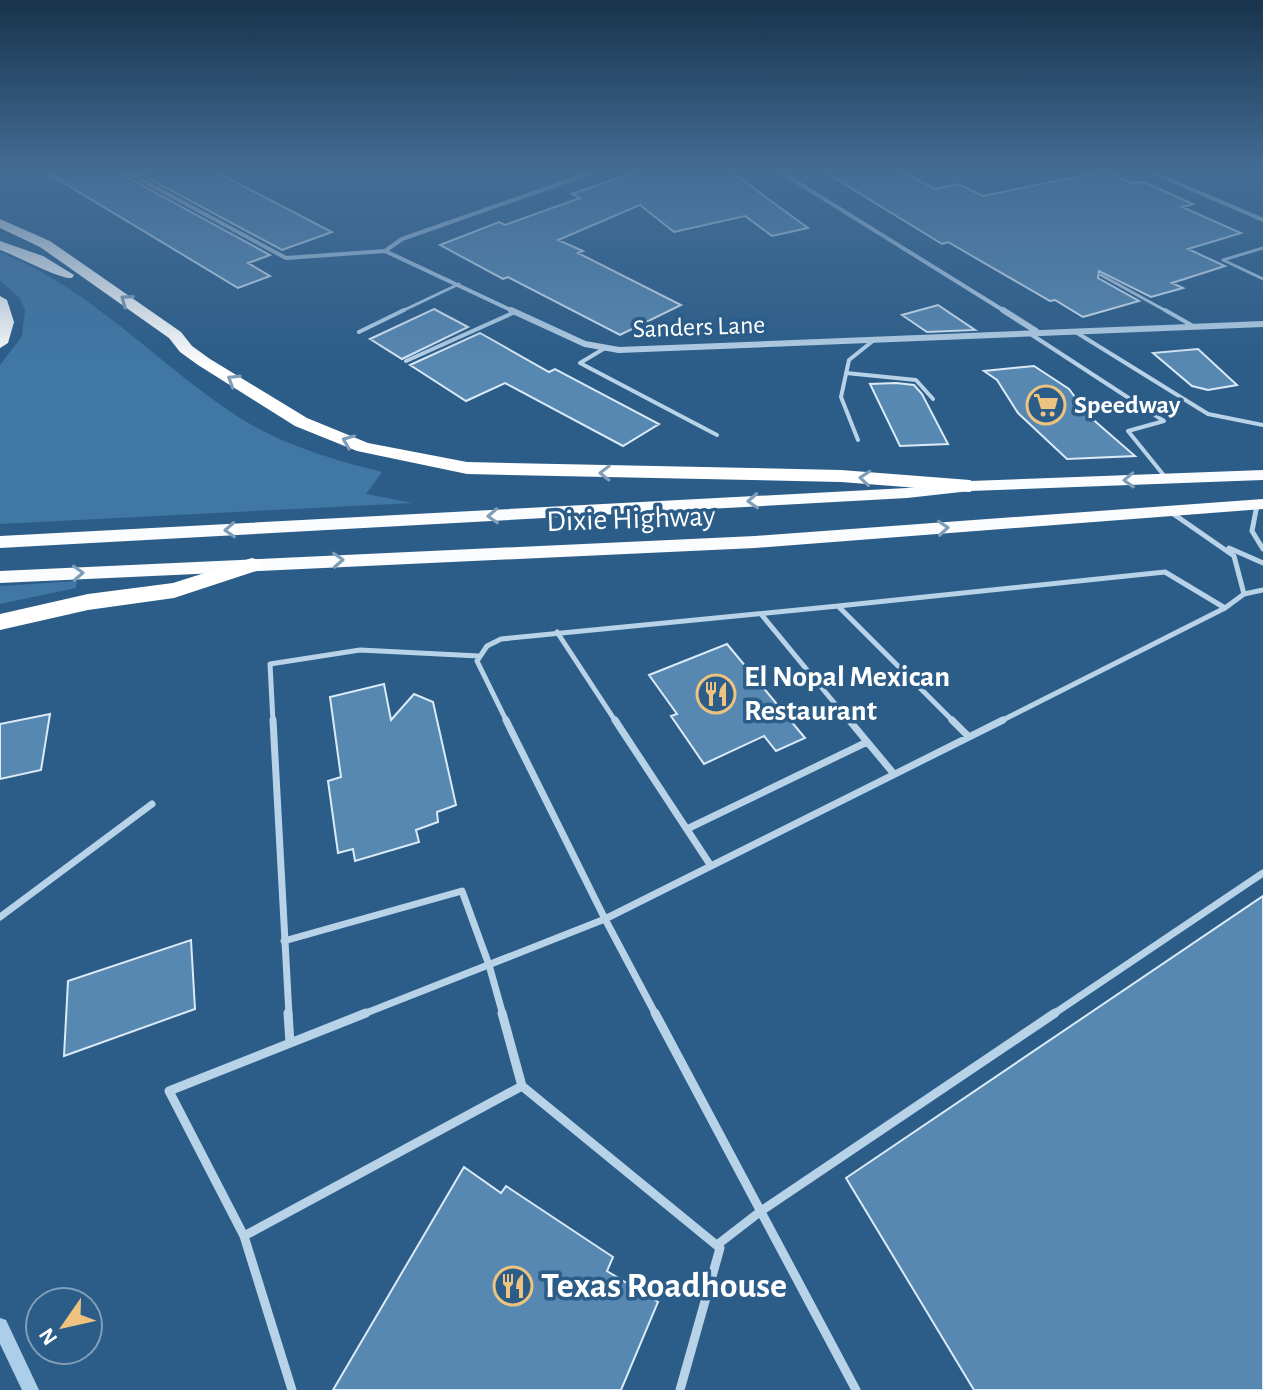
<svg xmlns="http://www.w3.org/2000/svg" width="1263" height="1390" font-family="'Alegreya Sans',sans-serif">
<rect width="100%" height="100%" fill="#2b5d88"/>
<path fill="#4077a4" d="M 0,252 C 92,289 158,365 240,418 C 283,445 333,460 382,472 L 366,494 L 413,503 L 0,524 L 0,365 L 22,336 L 25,310 L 19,297 L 0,281 Z
M 77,581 L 76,588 L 0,604 L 0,586 Z"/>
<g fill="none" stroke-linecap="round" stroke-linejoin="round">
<path fill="#adcee8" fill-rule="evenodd" d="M 0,1318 L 6,1320 L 39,1390 L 22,1390 L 0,1344 Z"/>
</g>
<path fill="#5788b1" stroke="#dbeaf7" stroke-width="2" d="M 44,171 L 120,171 L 123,175 L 270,255 L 248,263 L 270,276 L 238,288 Z
M 135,171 L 214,171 L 332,232 L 282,250 Z
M 638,171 L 730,171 L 808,228 L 772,236 L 745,216 L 674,232 L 640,205 L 558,240 L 583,251 L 578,253 L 681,305 L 620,335 L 508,277 L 503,279 L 440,245 L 499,222 L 505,225 L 580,198 L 572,194 Z
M 823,171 L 901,171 L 935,189 L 958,184 L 983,196 L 1105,171 L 1132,183 L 1144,182 L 1193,204 L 1182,207 L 1241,233 L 1188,249 L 1225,266 L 1172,283 L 1183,288 L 1151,297 L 1099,271 L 1098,278 L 1139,301 L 1083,317 L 1055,300 L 1050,301 L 948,242 L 942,244 Z
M 938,305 L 975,330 L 927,332 L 902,315 Z
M 434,309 L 468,327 L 402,359 L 370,339 Z
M 480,333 L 549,372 L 555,369 L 659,424 L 623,446 L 505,383 L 466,401 L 410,365 Z
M 1198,349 L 1237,385 L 1208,390 L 1192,386 L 1153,353 Z
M 1034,366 L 1069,389 L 1089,416 L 1135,456 L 1067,459 L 1018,413 L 997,380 L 984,371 Z
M 896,383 L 914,385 L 922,394 L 948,444 L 900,446 L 870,384 Z
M 727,644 L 805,738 L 776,751 L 764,736 L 704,764 L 671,716 L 677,714 L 649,675 Z
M 384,684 L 391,720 L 414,694 L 433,702 L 456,805 L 437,812 L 438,822 L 416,830 L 419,842 L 355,861 L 353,849 L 338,853 L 328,781 L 341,777 L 330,697 Z
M 50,714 L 41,770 L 0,779 L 0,724 Z
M 1263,896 L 1263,1390 L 974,1390 L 846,1178 Z
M 191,940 L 195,1009 L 64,1056 L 68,981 Z
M 464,1167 L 501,1193 L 506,1186 L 613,1257 L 607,1271 L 658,1302 L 621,1390 L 333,1390 Z"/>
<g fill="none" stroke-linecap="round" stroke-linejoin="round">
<path stroke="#b8d2e8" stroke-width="3" d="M 1263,248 L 1223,260 L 1263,279
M 1101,275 L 1168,312
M 400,312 L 459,284"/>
<path stroke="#b8d2e8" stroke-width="4" d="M 1165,310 L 1193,326
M 1074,331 L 1208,414 L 1263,425
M 359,332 L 404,310
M 1029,333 L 1164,421 L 1128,431 L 1166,478
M 605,348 L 580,363 L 717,435
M 406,361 L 515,312
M 846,373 L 916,380 L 933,399
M 858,440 L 841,397 L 849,360 L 874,340"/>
<path stroke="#b8d2e8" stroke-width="5" d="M 1257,505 L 1252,531 L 1263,549
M 1172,513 L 1234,556 L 1244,594 L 1263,590
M 1229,548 L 1263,563
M 838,606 L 1165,572 L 1225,608
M 761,614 L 850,722
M 557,632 L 616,722
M 273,722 L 270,664 L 360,650 L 479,656
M 507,722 L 477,661 L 487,646 L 501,639 L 838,606 L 954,722
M 999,722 L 1225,608 L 1244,594"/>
<path stroke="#b8d2e8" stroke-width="7" d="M 273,720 L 289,1015
M 615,720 L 711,866
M 849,720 L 894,774
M 952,720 L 969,737
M 687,829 L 867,742
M 0,917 L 152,804
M 284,941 L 462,891 L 489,965 L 503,1015
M 361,1015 L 605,919 L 506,720
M 656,1015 L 605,919 L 1003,720
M 1052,1015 L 1263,873"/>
<path stroke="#b8d2e8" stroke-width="9" d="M 288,1013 L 290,1043
M 502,1013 L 522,1086
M 655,1013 L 856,1390
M 244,1236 L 522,1086 L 720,1248 L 680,1390
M 717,1245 L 761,1211 L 1055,1013
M 292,1390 L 244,1236 L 169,1091 L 366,1013"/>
<path stroke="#b8d2e8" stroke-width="4" d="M 125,171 L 286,258 L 385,251
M 779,171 L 1006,312
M 1149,171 L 1263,220
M 515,312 L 385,251 L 402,239 L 596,171"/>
<path stroke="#b8d2e8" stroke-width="6" d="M 511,310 L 585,344 L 619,350 L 1263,324
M 1003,310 L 1036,331"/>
<path fill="#fafcfe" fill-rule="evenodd" d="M 1263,470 L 1263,480 L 970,491 L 907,498 L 0,548 L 0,536 L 907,488 L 970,481 Z
M 1263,499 L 1263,509 L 755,548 L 0,583 L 0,571 L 755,536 Z"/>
<path fill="#fff" fill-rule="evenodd" d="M 0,219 L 50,241 L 181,332 L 192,346 L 210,359 L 307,418 L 368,443 L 467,462 L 841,470 L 970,480 L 980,486 L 970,492 L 841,482 L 467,474 L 357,451 L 295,426 L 198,365 L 180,352 L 169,338 L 40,247 L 0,228 Z
M 0,241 L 43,256 L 74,275 L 72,278 C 61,280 15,255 0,250 Z
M 0,296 L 7,300 L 14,322 L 8,343 L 0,348 Z
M 252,558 L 259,560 L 262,565 L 259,570 L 174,598 L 88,610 L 0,630 L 0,614 L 88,594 L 173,583 Z"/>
</g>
<defs><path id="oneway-chevron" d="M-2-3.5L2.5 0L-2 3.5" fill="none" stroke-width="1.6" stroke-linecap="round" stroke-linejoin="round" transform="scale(2)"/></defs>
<g stroke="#809eb8">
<use href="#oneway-chevron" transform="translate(126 300) rotate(-144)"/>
<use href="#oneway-chevron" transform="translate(233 380) rotate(-148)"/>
<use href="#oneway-chevron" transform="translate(348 441) rotate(-158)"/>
<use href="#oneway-chevron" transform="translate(605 473) rotate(-179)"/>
<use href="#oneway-chevron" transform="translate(865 478) rotate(-175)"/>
</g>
<g stroke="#7e9db7">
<use href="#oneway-chevron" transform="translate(1129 480) rotate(178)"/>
<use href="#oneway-chevron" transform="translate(753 501) rotate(177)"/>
<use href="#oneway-chevron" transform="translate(493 516) rotate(177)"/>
<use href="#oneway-chevron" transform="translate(943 528) rotate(-4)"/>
<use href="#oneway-chevron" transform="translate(230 530) rotate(177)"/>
<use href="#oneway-chevron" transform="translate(338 560) rotate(-3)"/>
<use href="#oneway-chevron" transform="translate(78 573) rotate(-3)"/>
</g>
<linearGradient id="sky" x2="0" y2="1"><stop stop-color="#18334b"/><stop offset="0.47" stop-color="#446d96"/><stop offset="1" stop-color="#446d96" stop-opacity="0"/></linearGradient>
<rect width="1263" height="366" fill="url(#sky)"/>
<defs>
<symbol id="supermarket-ring" viewBox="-11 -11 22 22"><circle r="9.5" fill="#2b5d88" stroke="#eec380" stroke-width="1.5"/><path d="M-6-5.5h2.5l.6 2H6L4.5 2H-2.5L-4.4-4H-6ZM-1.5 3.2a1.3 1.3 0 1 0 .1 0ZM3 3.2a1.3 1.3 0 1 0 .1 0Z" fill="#eec380"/></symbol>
<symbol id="restaurant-ring" viewBox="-11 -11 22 22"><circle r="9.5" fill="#2b5d88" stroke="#eec380" stroke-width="1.5"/><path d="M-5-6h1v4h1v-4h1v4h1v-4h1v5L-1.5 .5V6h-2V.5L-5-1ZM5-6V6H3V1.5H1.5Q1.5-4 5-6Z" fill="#eec380"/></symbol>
</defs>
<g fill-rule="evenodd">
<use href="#supermarket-ring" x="1024" y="383" width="44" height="44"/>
<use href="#restaurant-ring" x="694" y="672" width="44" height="44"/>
<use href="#restaurant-ring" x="491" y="1264" width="44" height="44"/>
</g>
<g text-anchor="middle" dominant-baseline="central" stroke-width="7" stroke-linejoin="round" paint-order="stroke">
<g font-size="26" fill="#fff" stroke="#2b5d88">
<text transform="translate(699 327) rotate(-2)">Sanders Lane</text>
</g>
<g font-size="26" font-weight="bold" fill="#fff" stroke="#2b5d88" text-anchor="start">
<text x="1074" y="405">Speedway</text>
</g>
<g font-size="30" fill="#fff" stroke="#2b5d88">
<text transform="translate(631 519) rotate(-2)">Dixie Highway</text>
</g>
<g font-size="30" font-weight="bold" fill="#fff" stroke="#2b5d88" text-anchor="start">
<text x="744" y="677">El Nopal Mexican<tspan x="744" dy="34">Restaurant</tspan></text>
</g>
<g font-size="36" font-weight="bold" fill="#fff" stroke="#2b5d88" text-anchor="start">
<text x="541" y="1286">Texas Roadhouse</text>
</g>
</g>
<g transform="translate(64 1326) rotate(236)"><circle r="38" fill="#2b5d88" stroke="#809eb8" stroke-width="2"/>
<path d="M0-6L14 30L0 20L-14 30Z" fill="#eec380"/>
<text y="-12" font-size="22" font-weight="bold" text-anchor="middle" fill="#ffffff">N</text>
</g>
</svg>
